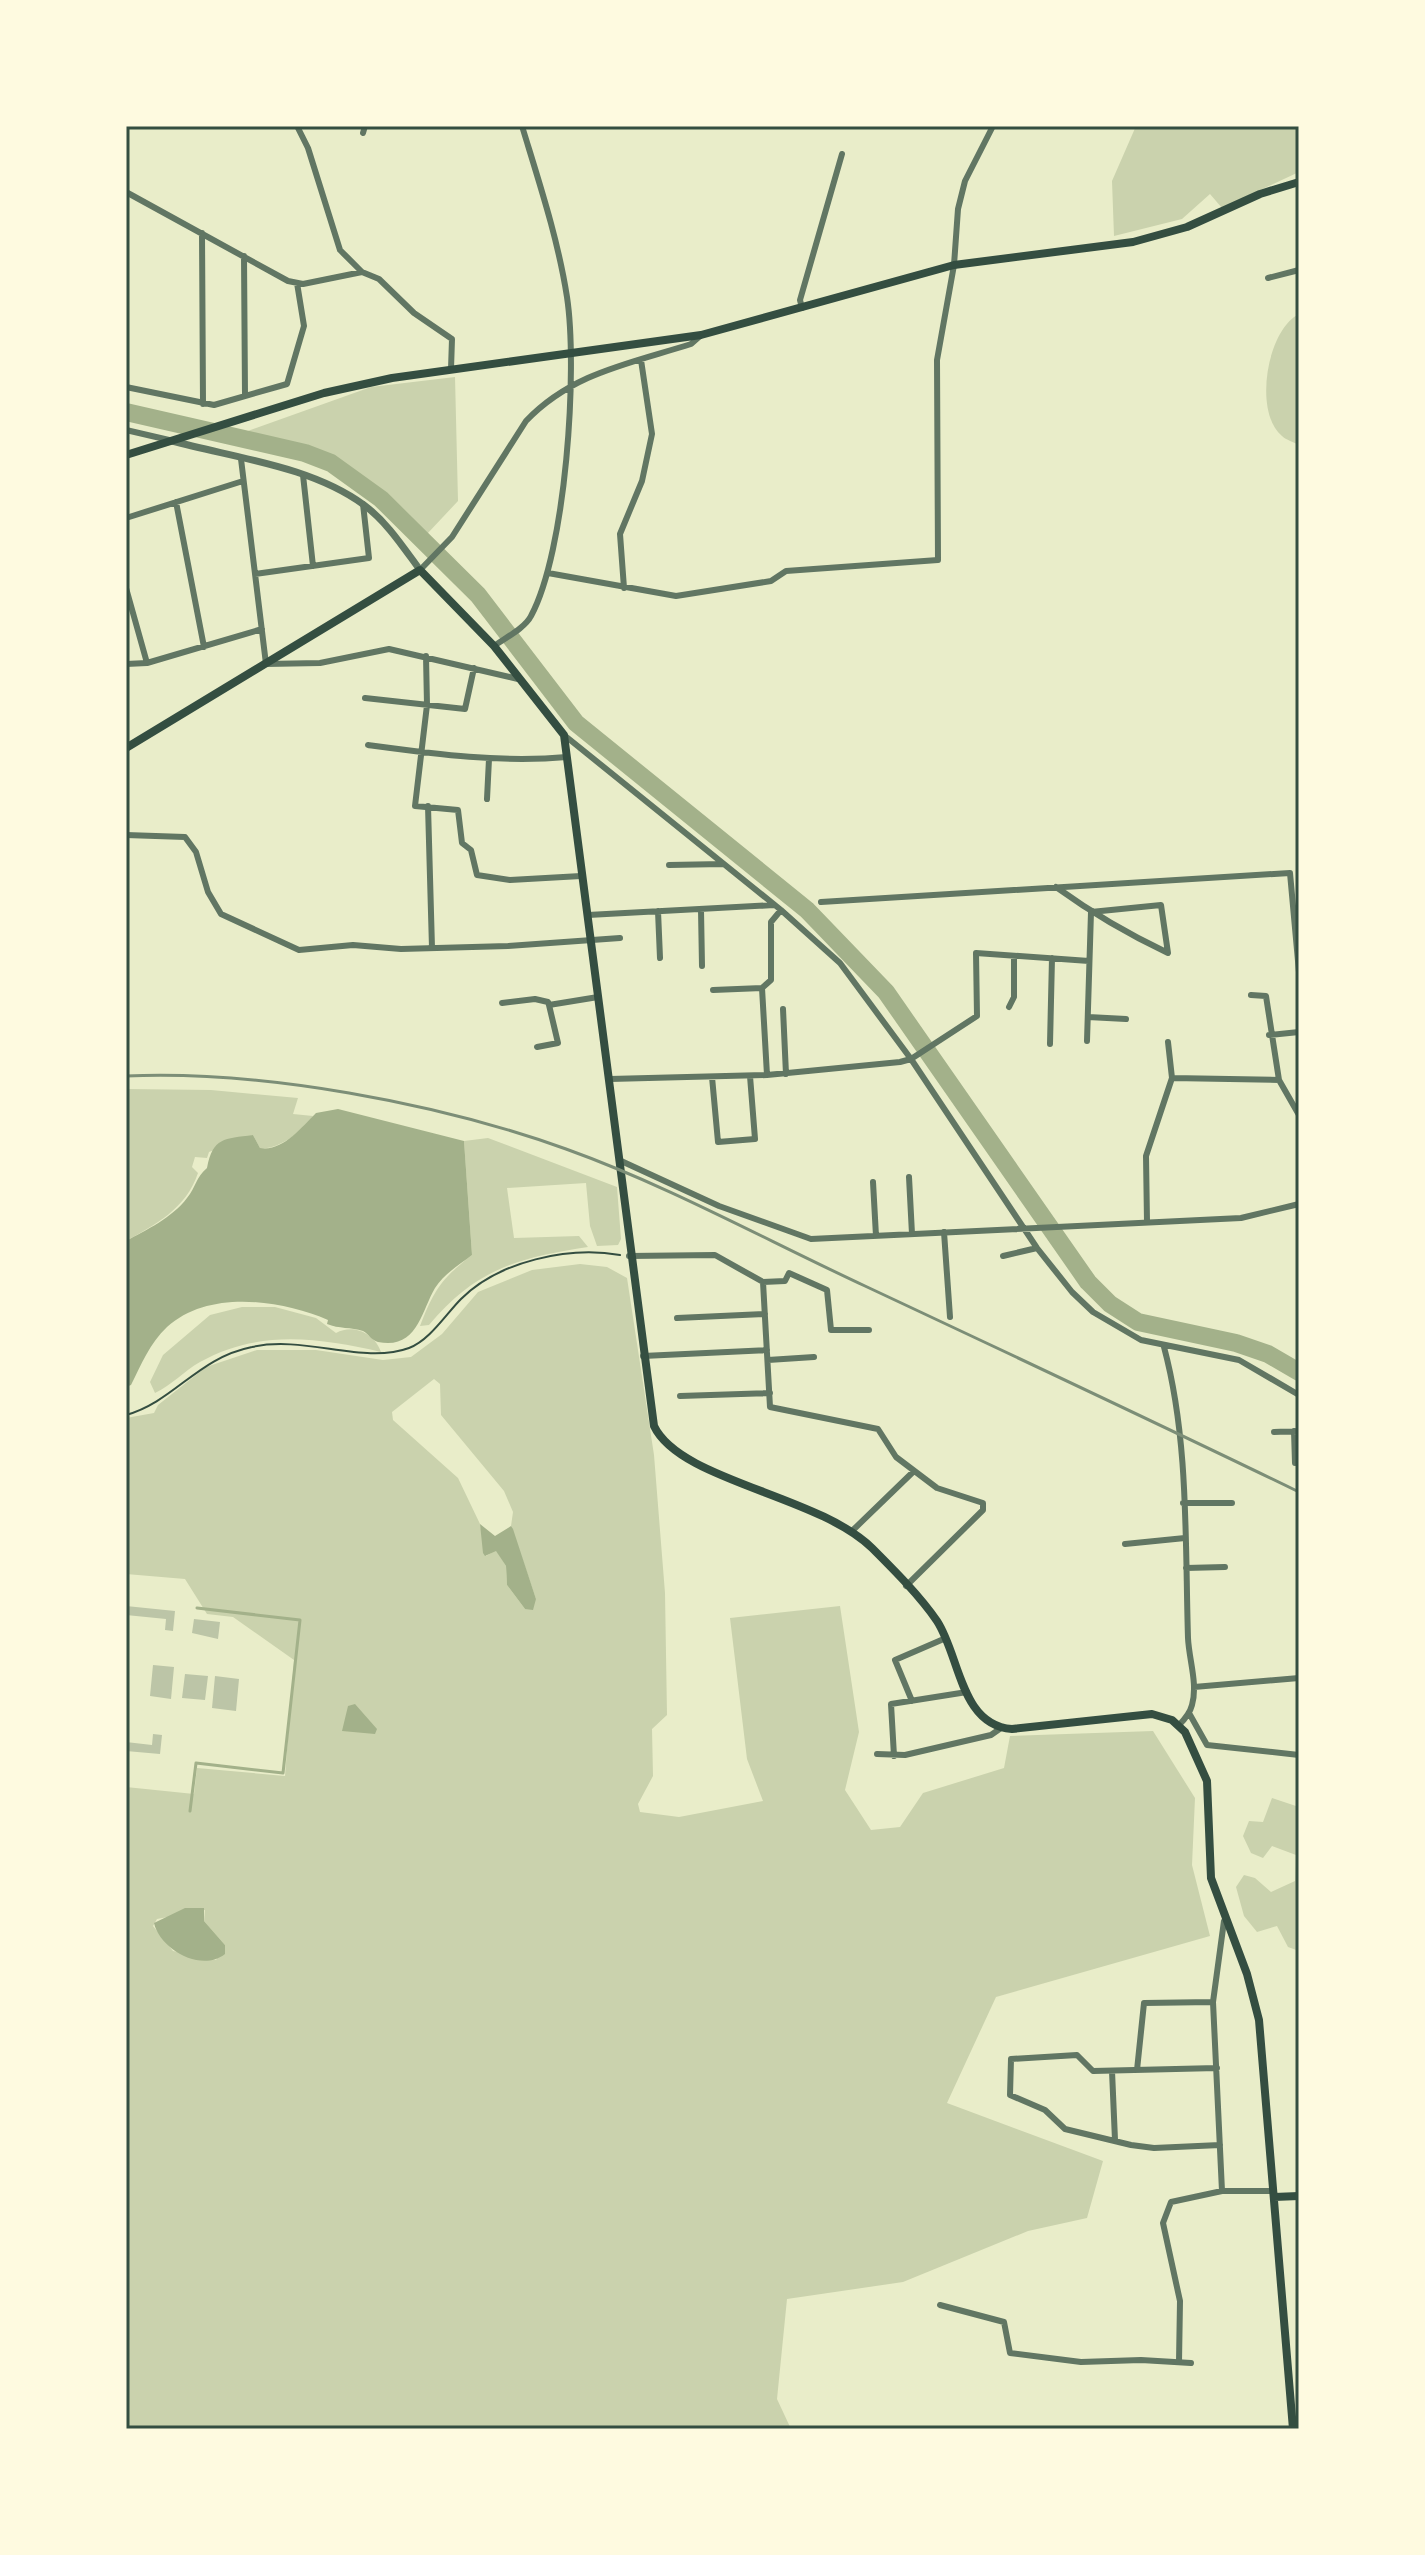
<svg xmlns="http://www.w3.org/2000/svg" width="1425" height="2555" font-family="'IBM Plex Serif',serif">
<rect width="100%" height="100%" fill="#e9edc9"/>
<path fill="#cad2ad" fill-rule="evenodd" d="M 1136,126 L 1299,126 L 1299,172 L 1222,208 L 1210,194 L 1182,219 L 1114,236 L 1112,181 Z
M 1299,314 L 1299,445 C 1294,442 1286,440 1282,436 C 1253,412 1267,330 1299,314 Z
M 455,377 L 458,501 L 427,534 C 362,477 333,448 245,432 L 371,387 Z
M 126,1089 L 211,1090 L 298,1098 L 293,1114 L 313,1116 C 303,1131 277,1151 260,1148 L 253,1135 L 209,1152 L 207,1158 L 195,1157 L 192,1167 L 198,1173 C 186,1209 156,1224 126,1241 Z
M 488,1138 L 617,1187 L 621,1239 L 618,1245 L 597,1246 L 590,1226 L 586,1183 L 507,1188 L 514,1238 L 579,1236 L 588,1247 C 517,1258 476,1269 429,1325 L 420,1326 C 434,1290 441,1279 472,1255 L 464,1141 Z
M 580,1264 L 607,1267 L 627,1278 L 654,1455 L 665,1593 L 667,1715 L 652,1729 L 653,1776 L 638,1804 L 640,1812 L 679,1817 L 763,1801 L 747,1759 L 730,1618 L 840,1606 L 859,1732 L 845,1790 L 871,1830 L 900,1827 L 923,1793 L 1004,1768 L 1010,1736 L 1153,1731 L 1195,1798 L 1192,1865 L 1210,1936 L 996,1997 L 947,2103 L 1103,2161 L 1087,2218 L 1028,2231 L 903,2282 L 787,2299 L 777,2399 L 791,2429 L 126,2429 L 126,1787 L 194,1794 L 197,1768 L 285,1776 L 294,1660 L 233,1617 L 207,1614 L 185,1579 L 126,1574 L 126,1418 L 154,1413 L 158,1405 L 206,1367 L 257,1350 L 316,1350 L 383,1360 L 411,1357 L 442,1334 L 478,1292 L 532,1270 ZM 434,1379 L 440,1384 L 441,1415 L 504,1491 L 513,1512 L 511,1526 L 536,1599 L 525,1609 L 507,1585 L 506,1566 L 496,1550 L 486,1556 L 480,1524 L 458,1478 L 393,1420 L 392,1412 ZM 205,1910 L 204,1921 L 225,1945 L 216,1960 L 173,1951 L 153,1926 L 157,1919 Z
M 242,1307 L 275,1307 L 316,1318 L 336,1333 C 354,1323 375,1334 381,1352 C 319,1338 259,1329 200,1362 C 184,1371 172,1385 155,1393 L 150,1382 L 163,1355 L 210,1315 Z
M 1272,1798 L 1299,1807 L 1299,1951 L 1288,1947 L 1277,1926 L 1257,1932 L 1244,1916 L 1236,1887 L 1244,1875 L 1255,1878 L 1271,1892 L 1295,1881 L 1296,1855 L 1272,1846 L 1263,1858 L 1251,1853 L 1243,1836 L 1249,1821 L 1263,1822 Z"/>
<path fill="#a3b18a" d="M 338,1109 L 464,1141 L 472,1255 C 459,1265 444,1274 435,1288 C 421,1312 417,1350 378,1342 C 371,1340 369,1334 363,1331 C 351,1327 339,1329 327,1324 L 328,1320 C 281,1300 209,1289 167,1327 C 150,1343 141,1365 131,1385 L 126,1387 L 126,1241 C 146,1230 172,1218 187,1198 C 196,1187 196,1177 207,1168 C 213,1137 224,1139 253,1135 L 260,1148 C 282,1152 301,1128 316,1113 Z
M 480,1524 L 495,1536 L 511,1526 L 513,1529 L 536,1599 L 533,1610 L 525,1609 L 507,1585 L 506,1566 L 496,1551 L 485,1556 L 483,1553 Z
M 355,1704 L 377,1729 L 375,1734 L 342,1731 L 348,1706 Z
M 185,1908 L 204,1908 L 204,1921 L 225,1945 L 225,1954 C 201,1973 160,1949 154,1923 Z"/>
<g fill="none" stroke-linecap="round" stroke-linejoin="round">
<path stroke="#a3b18a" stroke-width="3" d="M 190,1811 L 196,1763 L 283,1773 L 300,1620 L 197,1608"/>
<path stroke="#a3b18a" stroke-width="18" d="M 126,412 L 305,453 L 331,463 L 381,499 L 478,595 L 576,723 L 807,910 L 886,992 L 1088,1282 L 1110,1304 L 1138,1322 L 1236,1343 L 1268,1354 L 1299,1372"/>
</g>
<path fill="#bcc5a7" d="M 126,1606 L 175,1611 L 173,1631 L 165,1630 L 166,1619 L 126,1615 Z
M 194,1619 L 220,1622 L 218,1639 L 192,1633 Z
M 153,1665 L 174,1667 L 171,1699 L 150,1696 Z
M 185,1674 L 208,1676 L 205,1700 L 182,1698 Z
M 215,1676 L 239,1679 L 236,1711 L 212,1708 Z
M 153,1734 L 162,1735 L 160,1754 L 126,1751 L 126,1742 L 152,1745 Z"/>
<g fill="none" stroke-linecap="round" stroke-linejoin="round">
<path stroke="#344e41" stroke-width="2" d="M 126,1415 C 175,1401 197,1358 252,1347 C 305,1335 363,1365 409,1348 C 430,1340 446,1314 461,1299 C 499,1261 569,1246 620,1255"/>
<path stroke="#617663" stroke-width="6" d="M 297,126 L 308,148 L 340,250 L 362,272 L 379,279 L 414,313 L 452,339 L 451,369
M 363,133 L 365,126
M 126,192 L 288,281 L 303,284 L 362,272
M 202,233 L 203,404
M 244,256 L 245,396
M 1268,278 L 1299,270
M 802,308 L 800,300 L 842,154
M 126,387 L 214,405 L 287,384 L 304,326 L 297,283
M 126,430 L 169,440
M 241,459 L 266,664 L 320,663 L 389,649 L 518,679
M 303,475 L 313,566
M 176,502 L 204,647
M 126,518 L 243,481
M 420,570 L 452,537 L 526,421 C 572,373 628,364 691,344 L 700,336
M 548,573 L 676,596 L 771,581 L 786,571 L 938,560 L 937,360 L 954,265 L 958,209 L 965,181 L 993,126
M 255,574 L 369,558 L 363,504
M 126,588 L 147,663
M 624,588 L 620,534 L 642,481 L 652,434 L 641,360
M 494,646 C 505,638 525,628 531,616 C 566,551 578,370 567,297 C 558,239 539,182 522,126
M 426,656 L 427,705 L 415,806 L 458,810 L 462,843 L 471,850 L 477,875 L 510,880 L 581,876
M 126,664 L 147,663 L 262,629
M 365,698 L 465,709 L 474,668
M 564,735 L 781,910 L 840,963 L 911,1059 L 1037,1248 L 1072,1292 L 1093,1312 L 1141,1340 L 1239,1360 L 1299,1395
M 368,745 C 435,754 500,763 567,757
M 487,799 L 489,759
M 428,806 L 432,948
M 126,835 L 185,837 L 196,852 L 208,892 L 221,914 L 299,950 L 353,945 L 401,949 L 508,946 L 620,938
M 669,865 L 723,864
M 1056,887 C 1092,913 1128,934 1168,953 L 1161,905 L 1091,912 L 1087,1041
M 821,902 L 1290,873 L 1299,972
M 701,910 L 702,966
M 658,911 L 660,958
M 588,915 L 774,905
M 713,990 L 762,988
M 1251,995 L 1266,996 L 1279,1080 L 1299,1115
M 502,1003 L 535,999 L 548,1002 L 549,1005 L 598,997
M 1009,1007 L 1014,997 L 1014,957
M 783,1009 L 786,1074
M 1088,1017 L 1126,1019
M 1269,1035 L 1299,1032
M 1050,1044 L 1052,958
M 537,1047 L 558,1043 L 549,1005
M 767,1075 L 762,988 L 771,980 L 771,922 L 781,910
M 712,1077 L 718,1142 L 755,1139 L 750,1076
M 1172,1078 L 1279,1080
M 610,1079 L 767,1075 L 900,1062 L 911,1059 L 977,1016 L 976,953 L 1089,961
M 619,1160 L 719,1206 L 811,1239 L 1241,1218 L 1299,1204
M 909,1177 L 912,1234
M 873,1182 L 876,1236
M 1147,1222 L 1146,1156 L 1172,1078 L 1168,1042
M 944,1232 L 950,1317
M 629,1256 L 715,1255 L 763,1282 L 785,1281 L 789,1273 L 827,1290 L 831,1330 L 869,1330
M 1003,1256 L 1037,1248
M 763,1282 L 770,1407 L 878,1429 L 896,1457 L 937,1488 L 983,1503 L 983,1510 L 906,1586
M 677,1318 L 765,1314
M 1164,1347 C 1189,1440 1185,1542 1188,1638 C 1189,1660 1198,1684 1192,1705 C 1190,1713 1185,1719 1179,1725
M 643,1356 L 767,1350
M 768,1360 L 814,1357
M 680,1396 L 770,1393
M 1294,1431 L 1295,1463
M 1274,1432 L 1299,1431
M 1183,1503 L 1232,1503
M 852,1531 L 914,1471
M 1125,1544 L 1185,1538
M 1186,1568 L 1225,1567
M 1194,1687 L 1299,1678
M 912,1701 L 895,1660 L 946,1638
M 1189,1713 L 1207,1745 L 1299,1755
M 877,1754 L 905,1755 L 991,1735 L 1001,1728
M 894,1756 L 891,1704 L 967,1692
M 1217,2068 L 1093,2071 L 1077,2055 L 1011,2059 L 1010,2095 L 1045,2110 L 1065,2129 L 1131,2145 L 1154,2148 L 1220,2145
M 1137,2070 L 1144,2003 L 1213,2002
M 1112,2071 L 1115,2140
M 1222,2191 L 1213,2002 L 1224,1921
M 940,2305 L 1004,2322 L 1010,2353 L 1081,2362 L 1141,2360 L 1191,2363
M 1179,2362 L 1180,2301 L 1163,2223 L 1171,2202 L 1222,2191 L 1274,2191"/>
<path stroke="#617663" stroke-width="7" d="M 172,441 C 235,458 311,466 364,505 C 387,522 403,547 420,570"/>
<path stroke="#344e41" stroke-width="8" d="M 126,455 L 324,393 L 392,378 L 701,335 L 954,265 L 1133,242 L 1187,227 L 1260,194 L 1299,182
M 126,748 L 420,570 L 494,646 L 564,735 L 654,1426 C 680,1481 818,1495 872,1548 C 894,1570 920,1596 937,1621 C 960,1656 960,1725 1012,1729 L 1152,1714 L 1172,1720 L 1185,1732 L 1207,1781 L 1211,1878 L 1247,1974 L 1259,2020 L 1293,2429
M 1274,2197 L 1299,2196"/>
<path stroke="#7c8e77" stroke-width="3" d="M 126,1076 C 262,1070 438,1103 566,1149 C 669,1186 766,1240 865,1286 C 1010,1354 1155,1422 1299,1492"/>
</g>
<rect width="1425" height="2555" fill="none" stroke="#fefae0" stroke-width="256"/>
<rect x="128" y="128" width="1169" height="2299" fill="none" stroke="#344e41" stroke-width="3"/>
</svg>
